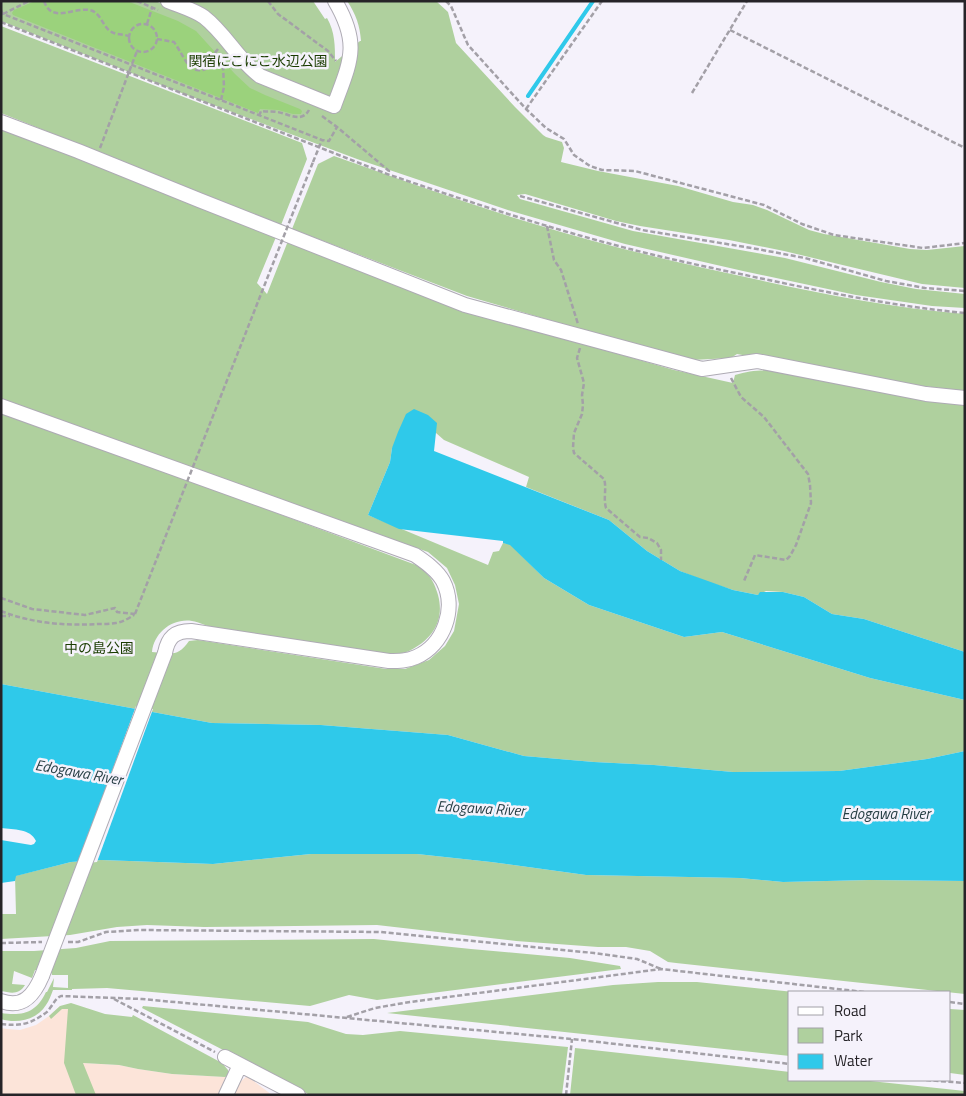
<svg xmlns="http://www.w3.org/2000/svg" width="966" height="1096" font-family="'Titillium Web','Noto Sans JP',sans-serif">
<rect width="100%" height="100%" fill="#f5f2fb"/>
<path fill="#fce4d9" d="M 60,1006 L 68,1008 L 83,1063 L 119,1065 L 138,1069 L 172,1074 L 225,1077 L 239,1083 L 247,1076 L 272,1095 L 1,1095 L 1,1028 L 7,1029 L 20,1030 L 36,1025 L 49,1016 Z"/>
<path fill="#afd09e" d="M 1,1 L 155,1 L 160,3 L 161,1 L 313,1 L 325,19 L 327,18 C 335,32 335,46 335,62 L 360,41 L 361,41 C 360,26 356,14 347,1 L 436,1 L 448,12 L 456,43 L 515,107 L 543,135 L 546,137 L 562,142 L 564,148 L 561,162 L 598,171 L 678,186 L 733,202 L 753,205 L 767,210 L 809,230 L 824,234 L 910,249 L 927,250 L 965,246 L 965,288 L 922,284 L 784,251 L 729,240 L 640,226 L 616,221 L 525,194 L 517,195 L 520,199 L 633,231 L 785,258 L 881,282 L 916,289 L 965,294 L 965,308 L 932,306 L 856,295 L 743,271 L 625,244 L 511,211 L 357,159 L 179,92 L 1,21 Z
M 1,26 L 302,143 L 307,159 L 281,225 L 1,113 Z
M 1,128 L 50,146 L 198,207 L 276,237 L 257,283 L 267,294 L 288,241 L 567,339 L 674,370 L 733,383 L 735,375 C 750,370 762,370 777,370 L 965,403 L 965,652 L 864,619 L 832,614 L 804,597 L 783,592 L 766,591 L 758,595 L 733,590 L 705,581 L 680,571 L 647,551 L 609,520 L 526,487 L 529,477 L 444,440 L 436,433 L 436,423 L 392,448 L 390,462 L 368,515 L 488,565 L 493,552 L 499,551 L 503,543 L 510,544 L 544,578 L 589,605 L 684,637 L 722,632 L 870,678 L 965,700 L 965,751 L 927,759 L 839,771 L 733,772 L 654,765 L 594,762 L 524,756 L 448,735 L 321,725 L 212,723 L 1,684 L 1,413 L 196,483 L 416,565 C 420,568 425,571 428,575 C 433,580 436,588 438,595 C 445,621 432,640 409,651 C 402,654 393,654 386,655 L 214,628 C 207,626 199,622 192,621 C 172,618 154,633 152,652 C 171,653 177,658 189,641 L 198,640 L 386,669 L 405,669 L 429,660 L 445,646 L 454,631 L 459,604 L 455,585 L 447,568 L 428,552 L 1,400 Z
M 334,156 C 399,179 465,203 531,223 C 606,246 683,264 759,280 C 827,295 895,308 965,314 L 965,391 L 881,381 L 737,354 L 731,358 L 692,360 L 676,357 L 467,296 L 292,229 L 318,164 Z
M 311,854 L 417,854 L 491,862 L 586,875 L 740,878 L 783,882 L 870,880 L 965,881 L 965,994 L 676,963 L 668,962 L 650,951 L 626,947 L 598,947 L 516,941 L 377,925 L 204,927 L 147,925 L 117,927 L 70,935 L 1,939 L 1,914 L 16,914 L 15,876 L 71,862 L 101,860 L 213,864 Z
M 374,939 L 471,949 L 570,958 L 620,966 L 621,969 L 377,1000 L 349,995 L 310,1006 L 107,988 L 72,989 L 72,990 L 53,990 C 51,995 49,1001 46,1005 C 37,1020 17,1024 1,1019 L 1,1013 C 23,1016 36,1013 46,992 L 47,992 L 54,978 L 53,987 L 68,988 L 68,975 L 52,975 L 51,971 L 35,970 L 32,978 L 14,971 L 12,984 L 25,985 C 19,995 11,993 1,991 L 1,951 L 34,951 L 76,948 L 110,941 Z
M 658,982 L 697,982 L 794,992 L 790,992 L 790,1056 L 387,1013 L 613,985 Z
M 71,1003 L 105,1014 L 132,1017 L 133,1015 L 222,1063 L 228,1070 L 228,1076 L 225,1077 L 172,1074 L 138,1069 L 119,1065 L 83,1063 L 96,1095 L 76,1095 L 64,1063 L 68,1009 L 62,1009 L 51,1019 L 49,1016 L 60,1006 Z
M 143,1006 L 308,1022 L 346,1034 L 363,1035 L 400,1031 L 568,1047 L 562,1095 L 310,1095 L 142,1008 Z
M 950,1009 L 965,1010 L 965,1075 L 950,1073 Z
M 575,1048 L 790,1072 L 790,1080 L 861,1080 L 965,1091 L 965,1095 L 570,1095 Z"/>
<path fill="#9bd27c" d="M 35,1 L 127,1 L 178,21 L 196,31 L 235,74 L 250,88 L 265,95 L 300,109 L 302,111 L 301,114 L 293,114 L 278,110 L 260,109 L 258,113 L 13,15 L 12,13 L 14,10 Z"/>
<path fill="#2fc9ea" d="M 414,409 L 428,415 L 437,423 L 434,451 L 609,520 L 647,551 L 680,571 L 733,590 L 758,595 L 760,592 L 783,592 L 804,597 L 832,614 L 864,619 L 965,652 L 965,700 L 870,678 L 722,632 L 684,637 L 589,605 L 544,578 L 510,545 L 503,543 L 503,541 L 399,529 L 368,515 L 390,462 L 392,448 L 398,432 L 406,414 Z
M 1,684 L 212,723 L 321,725 L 448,735 L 524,756 L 594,762 L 654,765 L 733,772 L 839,771 L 927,759 L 965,751 L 965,881 L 870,880 L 783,882 L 740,878 L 586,875 L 491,862 L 417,854 L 311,854 L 213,864 L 101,860 L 71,862 L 16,876 L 15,881 L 1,883 L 1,840 L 31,845 L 34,844 L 36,841 C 30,828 14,830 1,828 Z"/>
<path fill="#f5f2fb" d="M 136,706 L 153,709 L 97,862 L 78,864 Z"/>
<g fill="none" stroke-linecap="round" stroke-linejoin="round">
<path stroke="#2fc9ea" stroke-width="4" d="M 528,96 L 593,1"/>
<defs>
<path id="minor" d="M 168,1 C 180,6 194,10 204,17 C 226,34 238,60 260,76 L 334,106 C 350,62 361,45 335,1
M 1,122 L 78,151 L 199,200 L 465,305 L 702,369 L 757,361 L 926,394 L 965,398
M 1,406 L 415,555 C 425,562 437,570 443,581 C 457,608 444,645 416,657 C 407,661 399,661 389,661 L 191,631 C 175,631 168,637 165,653
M 1,1001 C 23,1009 34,995 42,976
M 225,1057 L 298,1095
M 226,1095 L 240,1065"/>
</defs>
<use href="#minor" stroke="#aeabb4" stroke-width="16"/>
<path stroke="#a3a0a7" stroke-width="2.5" stroke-dasharray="5 2.5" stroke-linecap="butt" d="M 44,1 C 52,24 73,7 89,10 C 100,11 102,25 110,31 C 115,35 123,34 129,36
M 137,1 L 158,10
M 268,1 L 278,14 L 328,51 L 336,61
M 446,1 L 451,6 L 468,45 L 526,109 L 546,128 L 564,139 L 574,155 L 590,166 L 602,170 L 635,171 L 764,205 L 802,224 L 834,235 L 923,248 L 965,243
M 1,10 L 3,14 L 322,140 L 329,141 L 337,127
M 3,14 L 29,1
M 1,22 L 387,174 C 461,199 535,224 611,244 C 666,259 722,270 778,282 C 840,295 902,307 965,313
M 147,24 L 152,8
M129 38a14 14 0 1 1 28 0a14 14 0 1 1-28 0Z
M 730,30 L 965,148
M 157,39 L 174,42 C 187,60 190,82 216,63
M 218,49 L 214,54 L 216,63 L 223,65 L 229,63
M 692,93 L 747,1
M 221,100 L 224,87 L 223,65
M 526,109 L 602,1
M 259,116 L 261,111 C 266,112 271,111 277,112 C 288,113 301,124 309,110
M 322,116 L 337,127 L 389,171 L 387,174
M 100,148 L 137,51
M 313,162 L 322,140
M 520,196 L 642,230 L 757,249 L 805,258 L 886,281 L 925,288 L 965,291
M 547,226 L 554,260 L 561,270 L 578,324
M 580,348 L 577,358 L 584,383 L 582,395 L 583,405 L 582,414 L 574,433 L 573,448 L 574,453 L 604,479 C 607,488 603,498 606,508 L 640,537 L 648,538 L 657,543 L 661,550 L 661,560
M 731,378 L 741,397 L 764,417 L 808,474 L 810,485 L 811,503 L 796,545 L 790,556 L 786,560 L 755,555 L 744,581
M 1,598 L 32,609 L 85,615 L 115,608 L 117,612 L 135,614
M 1,611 C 31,623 65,626 97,624 C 103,624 110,624 116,623 C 123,622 129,618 134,615
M 1,616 L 10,616
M 68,942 L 78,942 L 106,932 L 140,930 L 381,932 L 594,953 L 637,959 L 661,969
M 1,943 L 42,942
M 114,999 L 215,1052
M 950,1002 L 965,1004
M 347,1017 L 375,1008 L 410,1002 L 661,969 L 864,992
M 1,1024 C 17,1026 28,1025 41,1016 C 44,1014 48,1012 50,1008 C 54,1003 55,999 61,996 L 142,999 L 572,1039 L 790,1064
M 926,1080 L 965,1083
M 566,1095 L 572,1039"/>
<use href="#minor" stroke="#fff" stroke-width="14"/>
<defs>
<path id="minor-bridge" d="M 42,976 L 165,653"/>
</defs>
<use href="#minor-bridge" stroke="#aeabb4" stroke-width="16" stroke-linecap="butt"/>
<path stroke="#a3a0a7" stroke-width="2.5" stroke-dasharray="5 2.5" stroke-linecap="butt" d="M 135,614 L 313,162"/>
<use href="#minor-bridge" stroke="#fff" stroke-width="14"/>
</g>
<g text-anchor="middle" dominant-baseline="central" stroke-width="5" stroke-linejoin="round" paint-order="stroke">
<g font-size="14" fill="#1a3c00" stroke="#f5f2fb">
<text x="258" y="60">関宿にこにこ水辺公園</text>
<text x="99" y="647">中の島公園</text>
</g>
<g font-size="15" font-style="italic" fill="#263e44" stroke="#f5f2fb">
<text transform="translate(79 772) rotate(10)">Edogawa River</text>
<text transform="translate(481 808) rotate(3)">Edogawa River</text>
<text x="886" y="813">Edogawa River</text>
</g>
</g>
<rect width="966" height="1096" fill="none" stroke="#262428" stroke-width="5"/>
<rect x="788" y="991" width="162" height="90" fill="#f5f2fb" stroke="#a2a0a7"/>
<rect x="798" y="1007" width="25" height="8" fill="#ffffff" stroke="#a2a0a7"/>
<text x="834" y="1016" font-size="15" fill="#262428">Road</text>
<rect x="798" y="1028" width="25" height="15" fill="#afd09e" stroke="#a2a0a7"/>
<text x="834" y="1041" font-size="15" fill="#262428">Park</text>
<rect x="798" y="1054" width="25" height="15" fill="#2fc9ea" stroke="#a2a0a7"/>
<text x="834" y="1066" font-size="15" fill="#262428">Water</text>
</svg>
